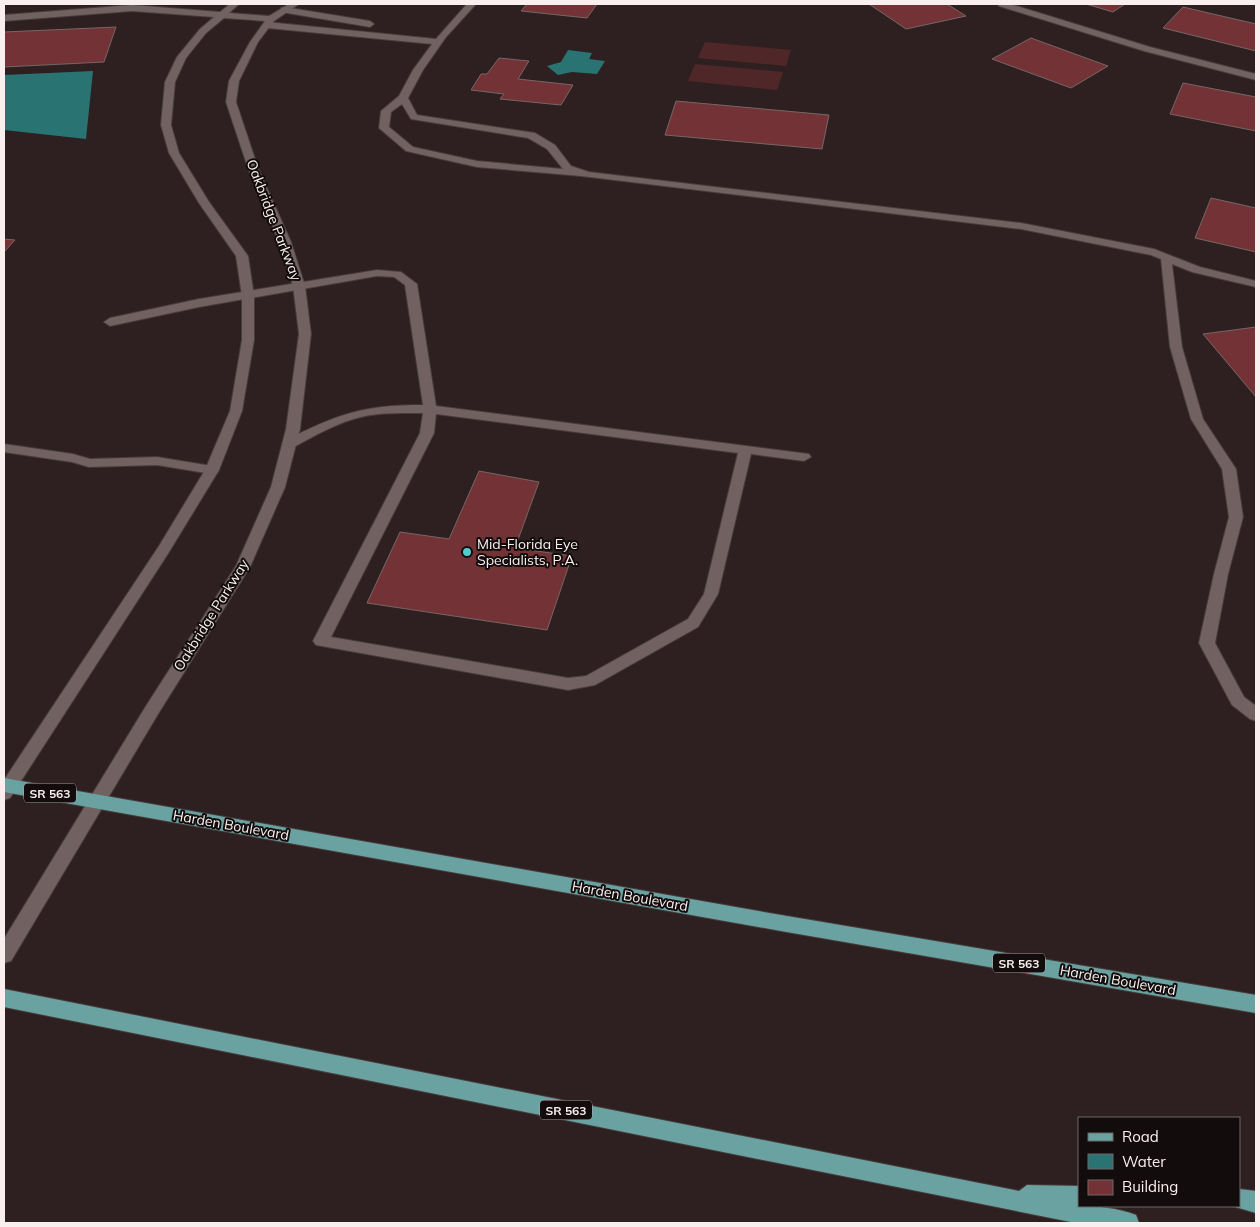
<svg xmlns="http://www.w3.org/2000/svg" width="1260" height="1227" font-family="Mulish,sans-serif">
<rect width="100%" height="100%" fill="#2e2020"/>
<path fill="#4f2729" d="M 705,42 L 791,50 L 786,66 L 698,58 Z
M 695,64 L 783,72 L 777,90 L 688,81 Z"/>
<path fill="#297373" d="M 568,50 L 592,53 L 589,59 L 605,61 L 597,74 L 572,72 L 558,75 L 547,66 L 561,62 Z
M 93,71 L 86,139 L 4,130 L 4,75 Z"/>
<path fill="#733336" stroke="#766665" d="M 527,4 L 597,4 L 587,18 L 521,11 Z
M 869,4 L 947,4 L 966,16 L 906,29 Z
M 1086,4 L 1125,4 L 1113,12 Z
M 1183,7 L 1256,24 L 1256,51 L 1163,28 Z
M 116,27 L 104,62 L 4,67 L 4,32 Z
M 1031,38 L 1108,66 L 1071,88 L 992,59 Z
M 499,58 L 529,61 L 518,79 L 573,85 L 561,105 L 500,99 L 504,94 L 471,90 L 481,74 L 487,74 Z
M 1183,83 L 1256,97 L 1256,131 L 1170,114 Z
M 676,101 L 829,115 L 822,149 L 665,135 Z
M 1211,198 L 1256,208 L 1256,252 L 1195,238 Z
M 4,239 L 15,240 L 4,252 Z
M 1256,327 L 1256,397 L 1203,334 Z
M 479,471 L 539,482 L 515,548 L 572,556 L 547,630 L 367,603 L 400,532 L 449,539 Z"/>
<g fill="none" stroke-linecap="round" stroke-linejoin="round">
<defs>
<path id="lane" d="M 467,4 L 476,4 L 446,37 L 423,70 L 408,98 L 417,115 L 535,133 L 555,145 L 571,166 L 589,172 L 1021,223 L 1154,249 L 1200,267 L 1256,281 L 1256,287 L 1192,272 L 1172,264 L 1182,347 L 1203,419 L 1236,469 L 1243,517 L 1228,574 L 1215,643 L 1244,697 L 1256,706 L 1256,721 L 1250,719 L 1232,705 L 1199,643 L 1214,574 L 1229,517 L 1222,469 L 1191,419 L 1170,347 L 1161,259 L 1151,255 L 1021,229 L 581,176 L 477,167 L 406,151 L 379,128 L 381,111 L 399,96 L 413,70 L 432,44 L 267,28 L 263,25 L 267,22 L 436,39 ZM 402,104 L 411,119 L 528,138 L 547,149 L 563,169 L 477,161 L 413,147 L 389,127 L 391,112 Z
M 998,4 L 1010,4 L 1150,47 L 1256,74 L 1256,80 L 1144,51 L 999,6 Z
M 284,7 L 370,21 L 374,24 L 370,27 L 281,12 L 281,8 Z
M 377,270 L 401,272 L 417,284 L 436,406 L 809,454 L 811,457 L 804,461 L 751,454 L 718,594 L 698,627 L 595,685 L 568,690 L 316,645 L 313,641 L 420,433 L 423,413 C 401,413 378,412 357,418 C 335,424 314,436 294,447 L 289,448 L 282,444 L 284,441 C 338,414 362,405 423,405 L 405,285 L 394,277 L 377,276 L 199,307 L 110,326 L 104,322 L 110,318 L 199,299 ZM 436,414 L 738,453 L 704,594 L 688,619 L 586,676 L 568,678 L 331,637 L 434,433 Z
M 4,444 L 73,454 L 90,459 L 157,457 L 212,466 L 217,467 L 219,470 L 217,473 L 212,474 L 157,465 L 89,467 L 72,462 L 4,452 Z"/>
<path id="street" d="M 230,4 L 239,4 L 229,13 L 269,16 L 289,4 L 299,4 L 274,21 L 258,42 L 239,81 L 236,102 L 258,168 L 291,242 L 305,286 L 311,334 L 300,429 L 285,487 L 250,567 L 158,714 L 11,961 L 4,963 L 4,939 L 146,706 L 236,566 L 271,487 L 286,429 L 299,334 L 293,286 L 279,242 L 248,168 L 226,102 L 229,81 L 250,42 L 265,21 L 224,18 L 206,33 L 186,58 L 175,82 L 171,125 L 179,153 L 209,202 L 248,256 L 254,296 L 254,340 L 242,411 L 219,470 L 169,552 L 10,798 L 4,800 L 4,780 L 159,546 L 205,470 L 230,411 L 242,340 L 242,296 L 236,256 L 199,203 L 169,153 L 161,125 L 165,82 L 177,57 L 200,29 L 214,17 L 132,11 L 4,21 L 4,15 L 132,5 L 220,12 Z"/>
<path id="primary" d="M 4,778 L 781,915 L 1256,995 L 1256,1013 L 781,931 L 4,792 Z
M 4,989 L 1019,1191 L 1027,1185 L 1079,1186 L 1079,1206 C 1098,1206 1118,1208 1136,1215 L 1139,1223 L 1076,1223 L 4,1007 Z
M 1239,1189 L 1256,1191 L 1256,1213 L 1232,1206 L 1239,1206 Z"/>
</defs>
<use href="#lane" stroke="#473c3c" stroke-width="2"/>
<use href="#street" stroke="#473c3c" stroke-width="2"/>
<use href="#primary" stroke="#473c3c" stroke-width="2"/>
<use href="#lane" fill="#716161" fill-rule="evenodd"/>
<use href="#street" fill="#716161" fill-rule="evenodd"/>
<use href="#primary" fill="#69a2a1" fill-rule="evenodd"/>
</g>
<circle fill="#52cdcc" stroke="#120c0c" stroke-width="2" cx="467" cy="552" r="5"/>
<g text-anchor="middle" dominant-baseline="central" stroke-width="4" stroke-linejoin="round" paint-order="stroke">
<g fill="#120c0c" stroke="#b4abab" stroke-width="1">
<rect x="24" y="783.5" width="52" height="19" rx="4"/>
<rect x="993" y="953.5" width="52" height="19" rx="4"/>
<rect x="540" y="1100.5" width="52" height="19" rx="4"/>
</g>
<g font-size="12" font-weight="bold" fill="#f9efef">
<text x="50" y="793">SR 563</text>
<text x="1019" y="963">SR 563</text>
<text x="566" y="1110">SR 563</text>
</g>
<g font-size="14" fill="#f9efef" stroke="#120c0c">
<text transform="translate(274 220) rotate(69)">Oakbridge Parkway</text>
<text transform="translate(211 615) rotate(-58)">Oakbridge Parkway</text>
<text transform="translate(231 825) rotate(10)">Harden Boulevard</text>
<text transform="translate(630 896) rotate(10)">Harden Boulevard</text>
<text transform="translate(1118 980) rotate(10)">Harden Boulevard</text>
</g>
<g font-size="14" fill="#f9efef" stroke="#120c0c" text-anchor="start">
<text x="477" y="544">Mid-Florida Eye<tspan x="477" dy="16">Specialists, P.A.</tspan></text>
</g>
</g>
<rect width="1260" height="1227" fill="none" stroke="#f9efef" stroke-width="10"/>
<rect x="1078" y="1117" width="162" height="90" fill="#120c0c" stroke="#6e6767"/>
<rect x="1088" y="1133" width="25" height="8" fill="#69a2a1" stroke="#6e6767"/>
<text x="1122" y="1142" font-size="15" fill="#f9efef">Road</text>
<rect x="1088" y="1154" width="25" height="15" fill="#297373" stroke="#6e6767"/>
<text x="1122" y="1167" font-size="15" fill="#f9efef">Water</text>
<rect x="1088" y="1180" width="25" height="15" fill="#733336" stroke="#6e6767"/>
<text x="1122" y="1192" font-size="15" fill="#f9efef">Building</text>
</svg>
